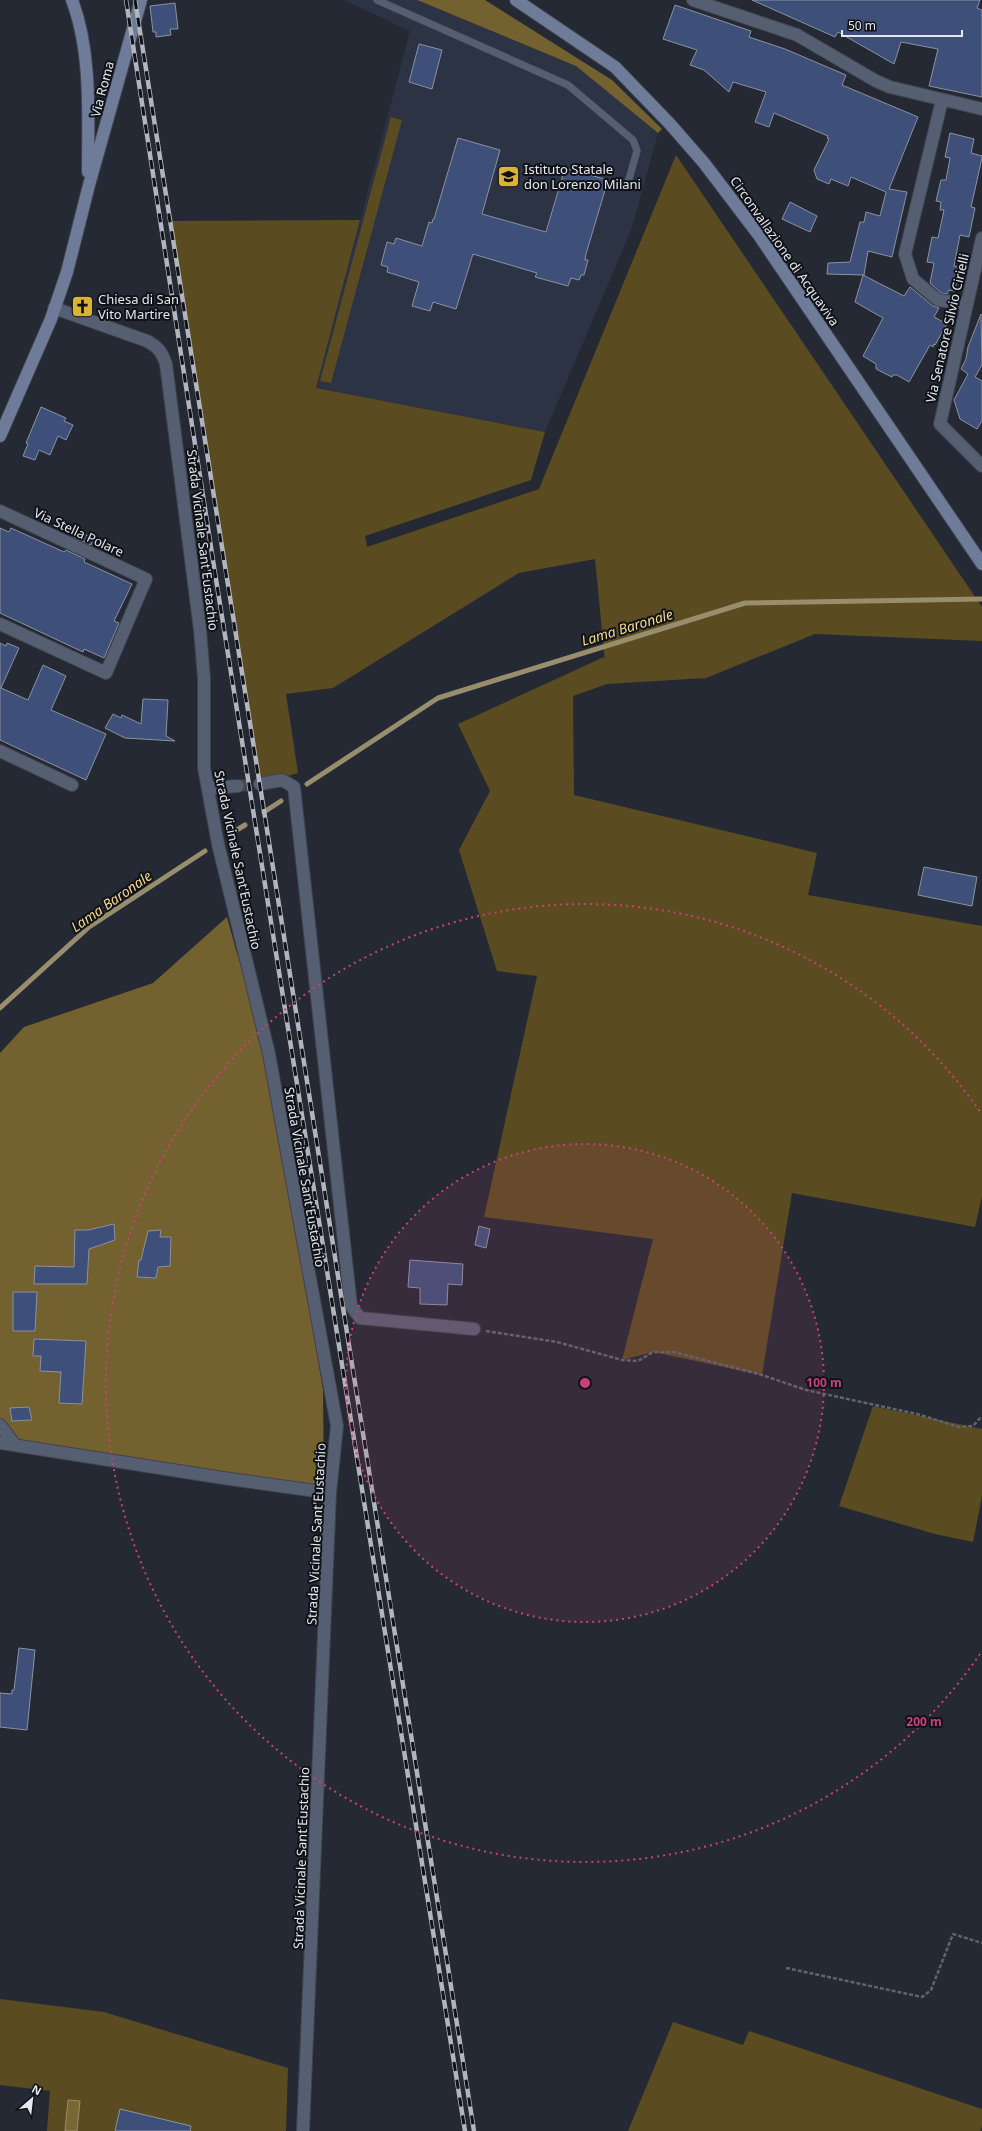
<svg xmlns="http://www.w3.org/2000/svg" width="982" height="2131" font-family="'Noto Sans',sans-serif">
<rect width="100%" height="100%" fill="#242934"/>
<path fill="#2b3344" d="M 344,0 L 417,0 L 576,66 L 658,133 L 632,228 L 545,432 L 316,388 L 410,31 Z"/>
<path fill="#5a4c20" d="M 391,117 L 402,120 L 331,383 L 320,381 Z
M 676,155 L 982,607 L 982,641 L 815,634 L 706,678 L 607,684 L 573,696 L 574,795 L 817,853 L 808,895 L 982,926 L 982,1196 L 975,1227 L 792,1193 L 762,1375 L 653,1352 L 622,1360 L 653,1239 L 484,1217 L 537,976 L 497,971 L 459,850 L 490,791 L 458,724 L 604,657 L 605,662 L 595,559 L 519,573 L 333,688 L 286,694 L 298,773 L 260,784 L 170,221 L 360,220 L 316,388 L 545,432 L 531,480 L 365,536 L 367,547 L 539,489 Z
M 873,1406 L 982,1429 L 982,1496 L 973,1542 L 935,1534 L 839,1506 Z
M 0,1999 L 104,2012 L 288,2068 L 286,2131 L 47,2131 L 50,2091 L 0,2085 Z
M 673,2022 L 743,2045 L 749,2031 L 982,2109 L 982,2126 L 980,2131 L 628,2131 Z"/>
<path fill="#73612f" d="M 417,0 L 485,0 L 612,80 L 662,129 L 658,133 L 576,66 Z
M 227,917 L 236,950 L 252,998 L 292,1202 L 323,1390 L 324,1490 L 0,1445 L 0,1053 L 24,1027 L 153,983 Z"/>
<path fill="#786634" stroke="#988d6c" d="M 68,2100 L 80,2101 L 77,2131 L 65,2131 Z"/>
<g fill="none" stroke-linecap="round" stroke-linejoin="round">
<path stroke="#988d6c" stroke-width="5" d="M 307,784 L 438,698 L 745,603 L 982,599
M 264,812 L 281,801
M 230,834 L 245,825
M 0,1008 L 89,927 L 205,851"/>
</g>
<path fill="#3e5079" stroke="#8b92a0" d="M 752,0 L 980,0 L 977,8 L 982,10 L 982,97 L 929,86 L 938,49 L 901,42 L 894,64 L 838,32 L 835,37 Z
M 175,3 L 178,29 L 170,29 L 171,35 L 156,37 L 156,32 L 153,32 L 150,6 Z
M 675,5 L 751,31 L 749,37 L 785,49 L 846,75 L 842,85 L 918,117 L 889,189 L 907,192 L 892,257 L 868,251 L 864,275 L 827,274 L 828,263 L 850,262 L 860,222 L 864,222 L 866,212 L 880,216 L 886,192 L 851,177 L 848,186 L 831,179 L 829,184 L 817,179 L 814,170 L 829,139 L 827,138 L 828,136 L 774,113 L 769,127 L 755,122 L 766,92 L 733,82 L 729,92 L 704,70 L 690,65 L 697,50 L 663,39 Z
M 419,44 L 442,50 L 432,89 L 409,82 Z
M 950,133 L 974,139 L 971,153 L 982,156 L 982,158 L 971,207 L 975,208 L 969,237 L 960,235 L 954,266 L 959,267 L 955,291 L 949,290 L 947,294 L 941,293 L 930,283 L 934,263 L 927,262 L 932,237 L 938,238 L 944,210 L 940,210 L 941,202 L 936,201 L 941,180 L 946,180 L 950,158 L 945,157 Z
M 458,138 L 500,150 L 482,214 L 546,232 L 565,168 L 608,180 L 586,254 L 585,260 L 588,260 L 584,275 L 581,275 L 579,280 L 571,278 L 568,286 L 535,277 L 537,273 L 473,254 L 456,309 L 433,302 L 430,311 L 412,306 L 419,282 L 387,272 L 388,267 L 381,265 L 387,242 L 394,244 L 396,238 L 422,246 L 429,222 L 432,223 L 433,219 L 434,219 Z
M 790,202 L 817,216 L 810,232 L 782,219 Z
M 863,275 L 904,296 L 910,287 L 933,306 L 939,308 L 934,317 L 947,324 L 935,345 L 934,344 L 933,347 L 930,345 L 909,382 L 897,375 L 893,375 L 892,377 L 876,369 L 876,364 L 863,356 L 883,318 L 855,302 Z
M 981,314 L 982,365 L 975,377 L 982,381 L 982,421 L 977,429 L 960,419 L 954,400 L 968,374 L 961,369 L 966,359 L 968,347 Z
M 41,407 L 66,418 L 64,421 L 73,425 L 66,440 L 58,436 L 50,455 L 39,450 L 35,460 L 23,456 L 28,444 L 26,443 Z
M 0,528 L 9,532 L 11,528 L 64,552 L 66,550 L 85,559 L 84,562 L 132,584 L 114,621 L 119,623 L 104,658 L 84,649 L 83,652 L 0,613 Z
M 75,532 L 78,533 L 78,532 L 94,538 L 91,545 L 73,537 Z
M 0,643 L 6,646 L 7,643 L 19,648 L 1,688 L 28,700 L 43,665 L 66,676 L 51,710 L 106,734 L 86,780 L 0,740 Z
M 143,699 L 168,700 L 166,736 L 175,741 L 125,738 L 105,728 L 113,714 L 121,718 L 122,715 L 141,724 Z
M 924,867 L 977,877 L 972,906 L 918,895 Z
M 114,1224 L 115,1240 L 89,1249 L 87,1284 L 34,1284 L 35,1266 L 74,1267 L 75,1230 L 88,1230 Z
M 479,1226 L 490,1229 L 486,1248 L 475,1245 Z
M 161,1230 L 160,1237 L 171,1237 L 170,1266 L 158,1267 L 156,1278 L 137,1277 L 139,1260 L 141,1260 L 148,1231 Z
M 410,1260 L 463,1264 L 462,1285 L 448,1284 L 447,1305 L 420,1304 L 420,1288 L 408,1287 Z
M 13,1292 L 37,1292 L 35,1331 L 13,1331 Z
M 34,1339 L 86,1341 L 82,1404 L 59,1403 L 61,1372 L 40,1371 L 41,1356 L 33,1356 Z
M 29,1407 L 32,1420 L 12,1421 L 10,1408 Z
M 19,1648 L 35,1650 L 27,1730 L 0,1727 L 0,1693 L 12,1694 L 12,1690 L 14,1690 Z
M 120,2109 L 191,2126 L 190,2131 L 115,2131 Z"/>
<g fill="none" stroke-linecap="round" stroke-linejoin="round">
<path stroke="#414650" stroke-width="12" stroke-dasharray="12 6" stroke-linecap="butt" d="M 238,786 L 260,784"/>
<defs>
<path id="lane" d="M 377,0 L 568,85 L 633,140 L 637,151 L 627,186"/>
<path id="street" d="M 693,0 L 797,35 L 876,81 L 890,87 L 982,109
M 942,100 L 905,254 L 913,279 L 938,300 L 967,304
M 982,238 L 940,424 L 982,466
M 54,308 L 147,341 C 158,347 162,352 166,364 L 200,630 L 204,678 L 204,768 L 218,844 L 269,1054 L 337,1426 L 330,1493 L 303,2131
M 0,511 L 146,579 L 106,673 L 0,624
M 0,751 L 72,785
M 260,784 L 282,780 L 294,787 L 351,1306 L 360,1318 L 474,1329
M 208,788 L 238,786
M 0,1425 L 15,1445
M 0,1443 L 223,1478 L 330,1493"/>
<path id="secondary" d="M 72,0 C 92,53 88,116 88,172
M 516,0 L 615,67 L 670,124 L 704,163 L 758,234 L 982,564
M 0,436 L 51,319 L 67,272 L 89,185 L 141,0"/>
</defs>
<use href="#lane" stroke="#3f444e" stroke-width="8"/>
<use href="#street" stroke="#3f444e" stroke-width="14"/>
<use href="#secondary" stroke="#3f444e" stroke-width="14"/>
<path stroke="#5f646e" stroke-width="2.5" stroke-dasharray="4 2" stroke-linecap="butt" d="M 486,1331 L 557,1342 L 622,1360 L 638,1361 L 653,1352 L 674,1352 L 762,1375 L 806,1390 L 917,1414 L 959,1427 L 973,1426 L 982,1416
M 786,1968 L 922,1997 L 931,1990 L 953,1934 L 982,1943"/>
<use href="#lane" stroke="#565e71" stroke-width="7"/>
<use href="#street" stroke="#565e71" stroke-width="12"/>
<use href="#secondary" stroke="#6e7c9a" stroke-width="12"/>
<defs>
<path id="rail" d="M 126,0 L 215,573 L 465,2131
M 135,0 C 247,711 362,1421 474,2131"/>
</defs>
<use href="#rail" stroke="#b1b5bd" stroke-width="4.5"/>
<use href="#rail" stroke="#101217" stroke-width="3" stroke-dasharray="9" stroke-linecap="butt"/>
</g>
<circle cx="585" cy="1383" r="239" fill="#c94178" fill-opacity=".12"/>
<g fill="none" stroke="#c94178" stroke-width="2" stroke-dasharray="2 4">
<circle cx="585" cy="1383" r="239"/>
<path d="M980 1654A479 479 0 1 1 980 1112"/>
</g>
<defs>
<symbol id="school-square" viewBox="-11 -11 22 22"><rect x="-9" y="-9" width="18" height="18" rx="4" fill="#dab333" stroke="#101217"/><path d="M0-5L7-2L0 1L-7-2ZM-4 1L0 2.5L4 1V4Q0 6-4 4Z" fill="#111"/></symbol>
<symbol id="church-square" viewBox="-11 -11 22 22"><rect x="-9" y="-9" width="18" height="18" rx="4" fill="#dab333" stroke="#101217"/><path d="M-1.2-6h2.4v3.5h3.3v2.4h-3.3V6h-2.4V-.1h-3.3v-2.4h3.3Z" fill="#111"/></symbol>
</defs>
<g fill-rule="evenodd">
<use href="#school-square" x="496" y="164" width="25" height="25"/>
<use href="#church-square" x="70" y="294" width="25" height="25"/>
</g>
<g text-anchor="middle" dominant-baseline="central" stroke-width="4" stroke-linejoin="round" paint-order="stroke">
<g font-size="13" fill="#e3e7ee" stroke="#101217">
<text transform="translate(102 89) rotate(-75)">Via Roma</text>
<text transform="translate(785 251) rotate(55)">Circonvallazione di Acquaviva</text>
<text transform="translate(947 328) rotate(-77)">Via Senatore Silvio Cirielli</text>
<text transform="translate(79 532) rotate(25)">Via Stella Polare</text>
<text transform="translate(203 540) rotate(83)">Strada Vicinale Sant'Eustachio</text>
<text transform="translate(238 860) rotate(78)">Strada Vicinale Sant'Eustachio</text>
<text transform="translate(305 1177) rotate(80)">Strada Vicinale Sant'Eustachio</text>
<text transform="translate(316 1534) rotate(-87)">Strada Vicinale Sant'Eustachio</text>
<text transform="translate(301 1858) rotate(-88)">Strada Vicinale Sant'Eustachio</text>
</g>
<g font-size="13" fill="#e3e7ee" stroke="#101217" text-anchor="start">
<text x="524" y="169">Istituto Statale<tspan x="524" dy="15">don Lorenzo Milani</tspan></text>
<text x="98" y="299">Chiesa di San<tspan x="98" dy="15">Vito Martire</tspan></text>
</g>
<g font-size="14" font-style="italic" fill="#f4d98a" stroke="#101217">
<text transform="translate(627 627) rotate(-17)">Lama Baronale</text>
<text transform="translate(111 901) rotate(-35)">Lama Baronale</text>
</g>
</g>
<circle cx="585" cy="1383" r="6" fill="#c94178" stroke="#101217" stroke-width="2"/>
<g font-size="12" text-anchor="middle" font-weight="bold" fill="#c94178" stroke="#101217" stroke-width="4" stroke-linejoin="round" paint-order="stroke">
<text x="824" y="1387">100 m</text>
<text x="924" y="1726">200 m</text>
</g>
<g transform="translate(32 2099) rotate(28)" stroke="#101217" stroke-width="3" paint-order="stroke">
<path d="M0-3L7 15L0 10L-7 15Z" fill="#e3e7ee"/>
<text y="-6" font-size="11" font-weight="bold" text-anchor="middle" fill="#e3e7ee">N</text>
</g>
<path d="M842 30v6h120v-6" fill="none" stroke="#e3e7ee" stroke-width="2"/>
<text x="848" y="30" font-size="12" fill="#e3e7ee" stroke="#101217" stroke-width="3" paint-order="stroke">50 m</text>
</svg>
